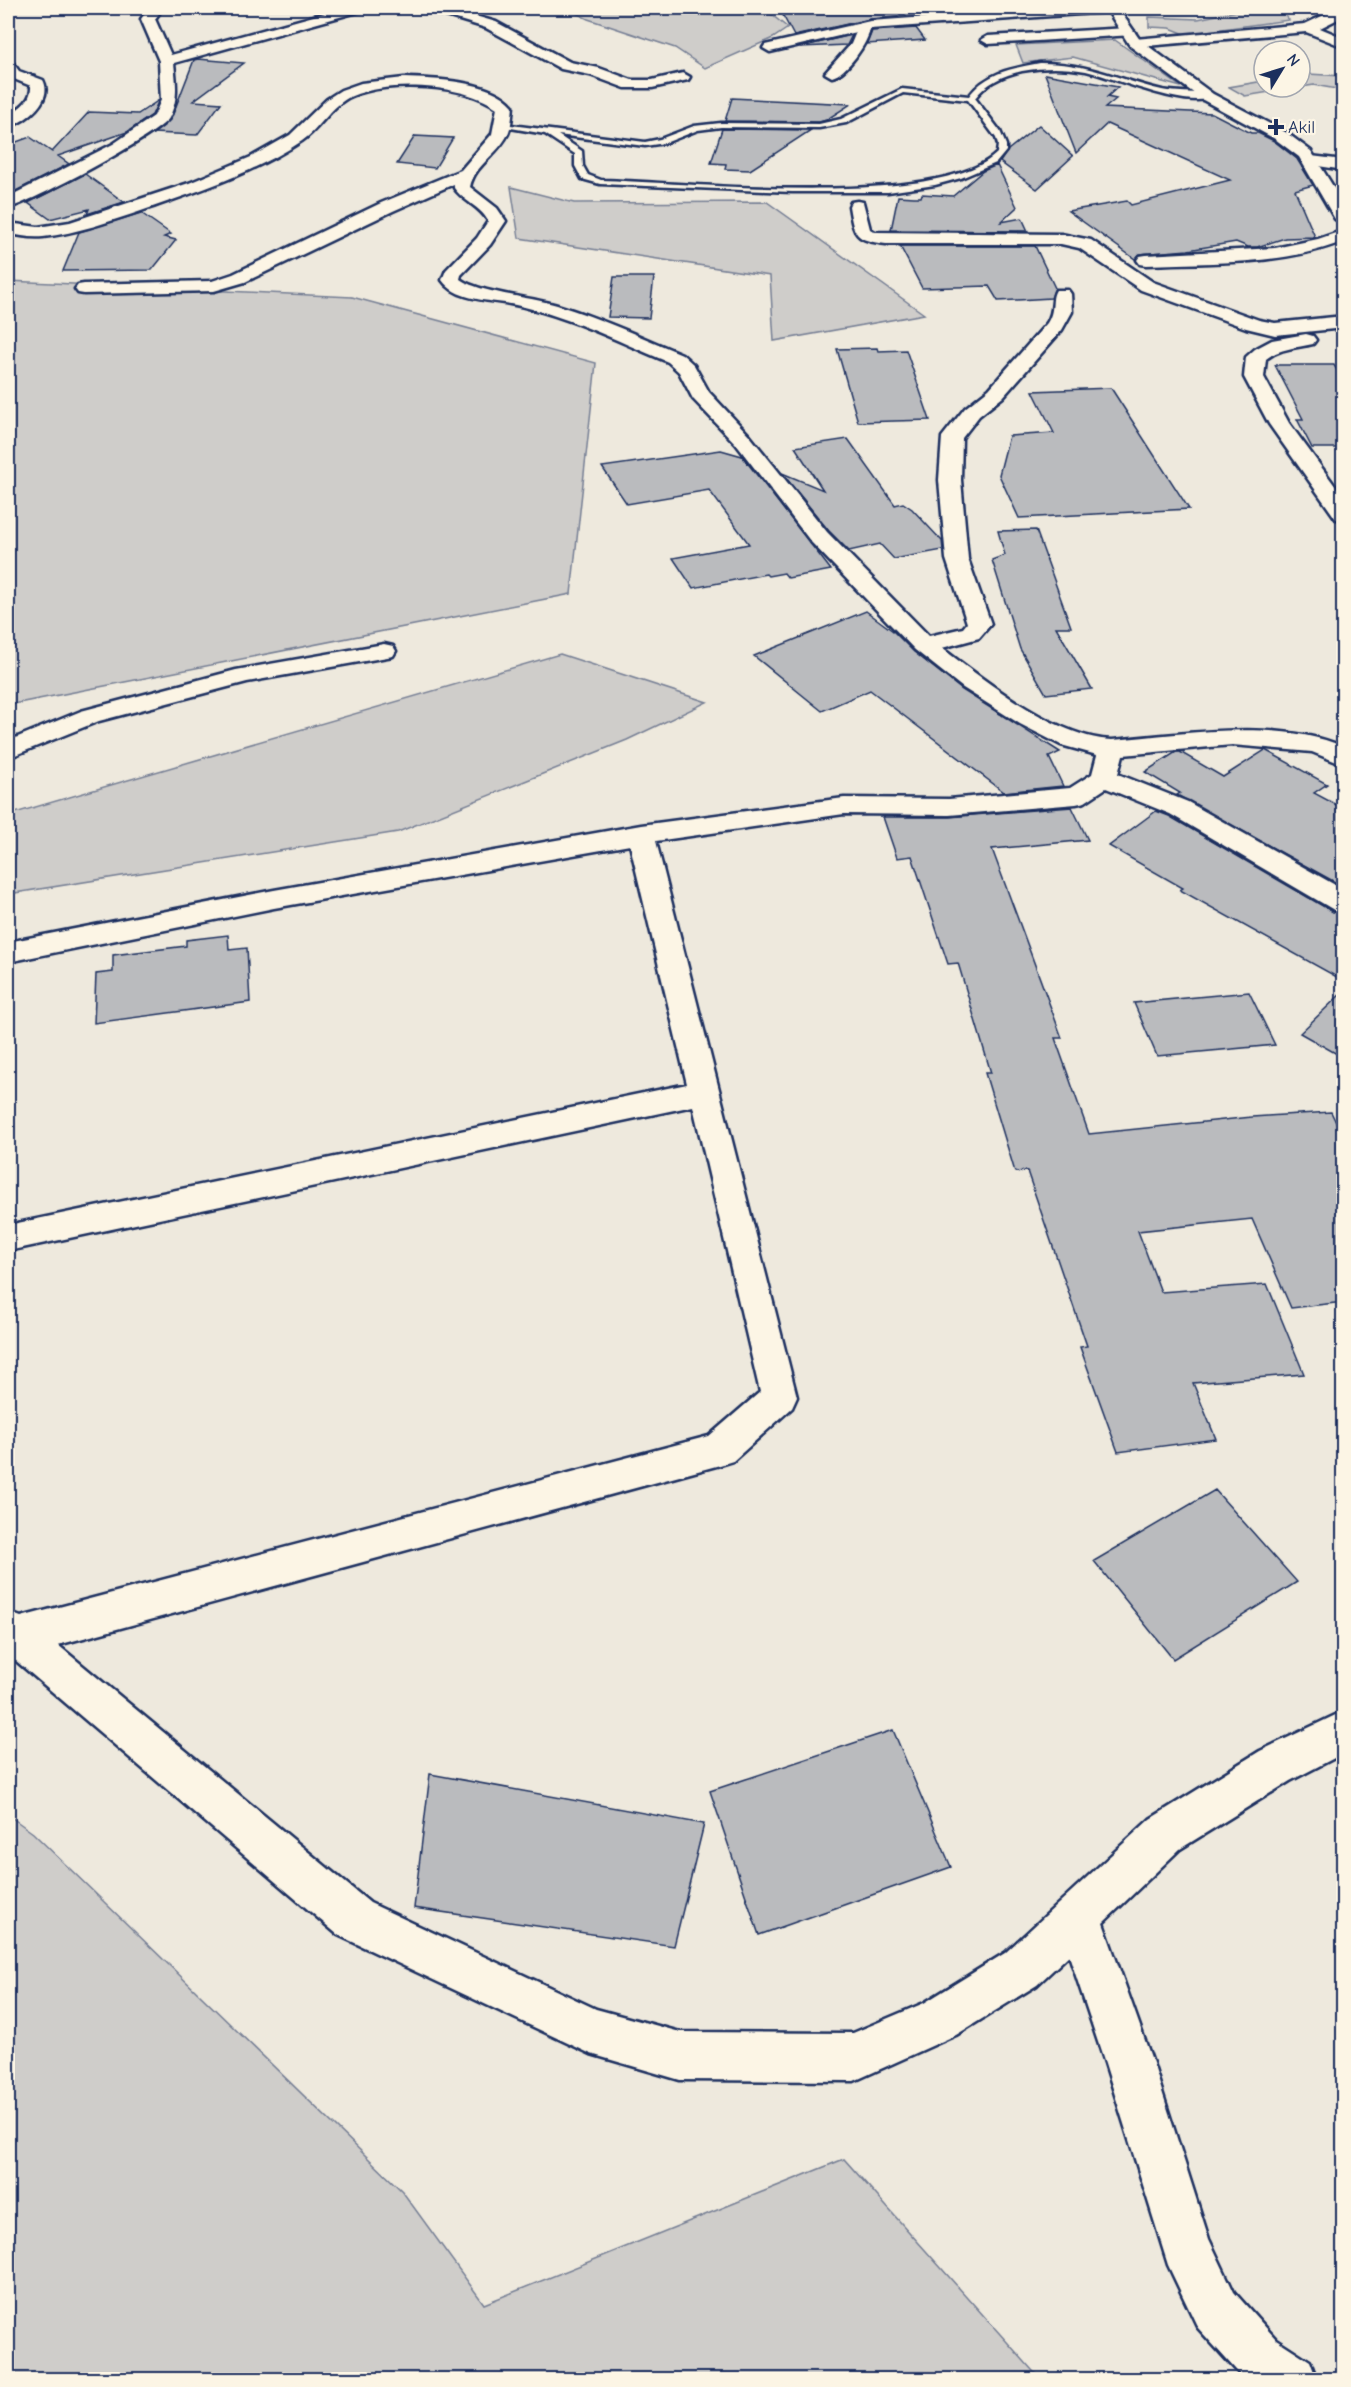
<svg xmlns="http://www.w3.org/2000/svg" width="1351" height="2387" font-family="'Comic Neue',sans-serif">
<rect width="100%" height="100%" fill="#eee9dd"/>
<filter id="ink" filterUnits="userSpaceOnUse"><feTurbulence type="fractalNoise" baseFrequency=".0167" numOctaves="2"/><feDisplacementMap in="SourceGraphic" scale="12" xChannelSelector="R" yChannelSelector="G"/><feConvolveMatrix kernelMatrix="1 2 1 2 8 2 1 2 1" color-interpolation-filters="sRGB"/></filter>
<g filter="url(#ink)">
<path fill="#cfcdca" stroke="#757e94" stroke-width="1.5" d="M 566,8 L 768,8 L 767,11 L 788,28 L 773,38 L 705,68 L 675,48 L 588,19 Z
M 1242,8 L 1280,8 L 1289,20 L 1185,34 L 1170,28 L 1149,27 L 1149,17 L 1198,19 L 1242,10 Z
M 1115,40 L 1181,87 L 1073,57 L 1023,63 L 1016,45 Z
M 1308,74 L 1343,76 L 1343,90 L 1314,85 L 1245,96 L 1229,87 L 1264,81 L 1264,87 L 1300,87 L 1300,75 Z
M 511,187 L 574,203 L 767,202 L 924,314 L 774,341 L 770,276 L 519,238 Z
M 8,281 L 352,297 L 596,363 L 571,594 L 8,705 Z
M 560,654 L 707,702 L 627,740 L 398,832 L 8,894 L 8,815 Z
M 8,1815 L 33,1833 L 402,2191 L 484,2304 L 844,2159 L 1040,2379 L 8,2379 Z"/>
<path fill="#babbbe" stroke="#1b2f5e" stroke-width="1.5" d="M 779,8 L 901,8 L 907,16 L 870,19 L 794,36 Z
M 916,28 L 925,40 L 867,44 L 872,31 Z
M 852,35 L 847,45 L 800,47 Z
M 198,59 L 244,63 L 193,101 L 221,103 L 197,135 L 154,133 L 171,119 L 194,60 Z
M 1045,74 L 1118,87 L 1107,97 L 1116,99 L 1105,108 L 1212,113 L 1251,133 L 1258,133 L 1274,141 L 1297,159 L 1313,185 L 1295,190 L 1315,237 L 1285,238 L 1257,247 L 1248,247 L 1236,242 L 1188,250 L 1140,254 L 1135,259 L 1068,211 L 1127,201 L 1131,205 L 1230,180 L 1107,124 L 1076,153 Z
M 732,98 L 851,104 L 826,120 L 819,122 L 725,121 Z
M 159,100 L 152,115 L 127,132 L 58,156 L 69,164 L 14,192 L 8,187 L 8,145 L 30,137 L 52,152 L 89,112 L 138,114 Z
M 1039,125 L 1073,156 L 1037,189 L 1000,162 L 1008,150 Z
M 722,129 L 811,130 L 750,170 L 725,169 L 726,164 L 711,163 Z
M 415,136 L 453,138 L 435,168 L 397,164 Z
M 997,165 L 1017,207 L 1001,222 L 1022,218 L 1028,231 L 891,230 L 898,196 L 914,197 L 921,197 L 922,194 L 953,196 L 983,171 Z
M 85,174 L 124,202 L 87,214 L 89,209 L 50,219 L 28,203 Z
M 141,213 L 171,234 L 164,237 L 176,240 L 152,270 L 63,271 L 79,232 Z
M 900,246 L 1035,246 L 1055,288 L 1051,298 L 998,301 L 989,286 L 922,288 Z
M 614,277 L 654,277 L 649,318 L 608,317 Z
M 877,348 L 878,351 L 906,350 L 930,420 L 858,422 L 837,349 Z
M 1275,365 L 1334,365 L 1344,382 L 1344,448 L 1312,448 L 1297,419 L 1303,419 Z
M 1111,388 L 1189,509 L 1019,518 L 999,475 L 1009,436 L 1054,433 L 1033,391 Z
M 848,439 L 895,505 L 903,503 L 912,509 L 942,541 L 943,550 L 894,559 L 880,544 L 849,551 L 829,531 L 782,473 L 823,490 L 795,447 Z
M 721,450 L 742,456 L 831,570 L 788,578 L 784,573 L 768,576 L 766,574 L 693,588 L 673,558 L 749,544 L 709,490 L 627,504 L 602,467 Z
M 1036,530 L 1071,627 L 1056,627 L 1092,689 L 1046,694 L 1020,649 L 992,560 L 1005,555 L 998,531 Z
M 866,611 L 893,631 L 914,652 L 962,690 L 1060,752 L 1049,757 L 1063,786 L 1004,792 L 870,690 L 822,711 L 754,656 Z
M 1265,750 L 1327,784 L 1314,793 L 1344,809 L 1344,887 L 1177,795 L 1180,793 L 1145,772 L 1176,752 L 1180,752 L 1223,777 Z
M 1072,807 L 1088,840 L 992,849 L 1062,1038 L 1055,1038 L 1089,1134 L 1252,1117 L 1331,1112 L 1344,1139 L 1344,1302 L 1291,1308 L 1252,1219 L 1138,1231 L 1161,1292 L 1267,1284 L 1304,1374 L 1193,1383 L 1216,1439 L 1118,1452 L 1080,1347 L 1087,1346 L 1027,1171 L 1015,1172 L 985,1073 L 991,1073 L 958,963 L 948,964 L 912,856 L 897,858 L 883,817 L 949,817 Z
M 1156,811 L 1169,816 L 1333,912 L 1344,914 L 1344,981 L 1180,890 L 1183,888 L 1109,846 Z
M 228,935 L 229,950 L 247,948 L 250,1002 L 94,1023 L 96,974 L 113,972 L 113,955 L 186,946 L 186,940 Z
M 1344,991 L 1344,1058 L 1300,1033 Z
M 1249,992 L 1275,1045 L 1157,1056 L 1134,1003 Z
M 1215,1490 L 1297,1582 L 1173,1659 L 1094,1561 Z
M 893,1730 L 951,1867 L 759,1935 L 710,1791 Z
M 430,1774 L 704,1824 L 674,1946 L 414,1908 Z"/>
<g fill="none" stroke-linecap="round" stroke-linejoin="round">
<defs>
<path id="lane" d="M 1040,63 C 1090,63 1116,79 1162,90 C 1175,93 1203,91 1212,97 C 1189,110 1113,77 1086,71 C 1064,67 1044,67 1022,71 C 1004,75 986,83 975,98 L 1000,131 L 1006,145 L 1006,151 L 996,163 L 961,178 L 935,185 L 888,192 L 792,192 L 600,184 L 582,179 L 575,166 L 575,154 L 545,134 L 499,126 L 503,124 L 645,142 L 660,139 L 694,126 L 721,123 L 819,124 L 841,119 L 902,89 L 969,96 C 986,72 1014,68 1040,63 ZM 903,93 L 968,100 L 996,138 L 998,145 L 997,153 C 940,210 683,182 601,180 L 588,175 L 583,166 L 582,151 L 558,135 L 645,146 L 665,143 L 698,130 L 721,127 L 819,128 L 846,123 Z"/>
<path id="street" d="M 149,8 L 163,8 L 155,19 L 171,55 L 343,8 L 363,8 L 361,11 L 174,63 C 176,83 179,99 169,118 C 160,134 29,204 8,208 L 8,197 L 113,144 L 154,116 L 161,100 L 159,61 L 141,19 Z
M 428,8 L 448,8 L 496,22 L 570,62 L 599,68 L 632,80 L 652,80 L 683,73 L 690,77 L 688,80 L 652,88 L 625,88 L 590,75 L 561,69 L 486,28 L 430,11 Z
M 1058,8 L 1116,8 L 1109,12 L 870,29 C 868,43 846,74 832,77 L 825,73 L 851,44 L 856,32 L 770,52 L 763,48 L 765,45 L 870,21 Z
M 1339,8 L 1344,8 L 1344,16 L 1320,28 L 1344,38 L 1344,47 L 1306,32 L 1135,47 L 1128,43 L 1135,39 L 1305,24 Z
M 1128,28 L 1135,32 L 1133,35 L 988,44 L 981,40 L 988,36 Z
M 8,62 L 13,63 L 19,71 L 43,80 C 54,100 26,122 8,127 L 8,116 C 19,108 32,101 31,86 L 9,77 Z
M 404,78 C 435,79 492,80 513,106 C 512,115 512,125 508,134 C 498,155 475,164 470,187 L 497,208 L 506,221 L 490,245 L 461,275 L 460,279 C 479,293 532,297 557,305 C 600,318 641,337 682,354 L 694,365 L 709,392 L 750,436 L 827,532 L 929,636 L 963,628 L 967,623 L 946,559 L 939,480 L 942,437 L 965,408 L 989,389 L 1047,323 C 1056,309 1050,299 1056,290 L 1068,290 L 1071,294 L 1072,312 L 1062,330 L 1003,397 L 979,416 L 962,438 L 961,480 L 968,559 L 991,624 L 979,638 L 942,648 C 985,681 1057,738 1112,740 C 1182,734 1278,718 1344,747 L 1344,765 L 1312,752 L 1232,745 L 1123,755 L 1118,774 L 1188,802 L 1344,890 L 1344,912 L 1334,910 L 1170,814 L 1106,788 L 1085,802 L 1076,804 L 949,815 L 844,814 L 656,841 L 797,1397 L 792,1408 L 733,1461 L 720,1465 L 58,1645 L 370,1903 L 596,2009 L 680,2032 L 853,2033 L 924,2003 L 1005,1953 L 1150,1819 L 1260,1751 L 1344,1711 L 1344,1753 L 1290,1781 L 1180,1849 L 1103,1923 L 1153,2063 L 1209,2239 L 1234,2292 L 1276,2339 L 1310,2361 L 1317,2380 L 1245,2380 L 1198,2328 L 1168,2265 L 1105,2063 L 1069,1955 L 1037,1985 L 956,2035 L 854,2081 L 680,2080 L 591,2054 L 338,1935 L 8,1654 L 8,1612 L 21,1617 L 709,1436 L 760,1392 L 693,1106 L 8,1251 L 8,1225 L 687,1084 L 630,845 L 274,908 L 8,962 L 8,942 L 274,890 L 641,825 L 844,798 L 949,799 L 1070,788 L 1092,774 L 1097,755 L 1061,745 L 1020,724 L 963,688 L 915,650 L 811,542 L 736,444 L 693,399 L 679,372 L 668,362 C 615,340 562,313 505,303 C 484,300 455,299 442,280 L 446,270 L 477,238 L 488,221 C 481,207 463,201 454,188 L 454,184 L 393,211 L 245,282 L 214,291 L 84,294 L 78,293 L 75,289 L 78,285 L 84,284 L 212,281 L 233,274 L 381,203 L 461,170 L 492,134 L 497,108 C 464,84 389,80 352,96 C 331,105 320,129 302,141 C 254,173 198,191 144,210 C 111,221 78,233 43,237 C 31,238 19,236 8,233 L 8,223 L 38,227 L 70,222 L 189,183 L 251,157 L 290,135 L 327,99 L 341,90 L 361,83 Z
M 1311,156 L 1344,160 L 1344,170 L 1305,164 L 1303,161 L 1305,158 Z
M 857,201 L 863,202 L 870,229 L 875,232 L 1061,234 L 1091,240 L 1153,282 L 1259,320 L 1275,323 L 1344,316 L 1344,328 L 1275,335 L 1246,328 L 1141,290 L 1079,248 L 1061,244 L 886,244 C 855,240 854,236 849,206 L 851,202 Z
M 1344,230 L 1344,241 C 1282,266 1211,262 1146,265 L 1140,264 L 1137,260 L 1140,256 L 1146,255 L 1275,248 L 1318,239 Z
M 1306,334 L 1313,336 L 1316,340 L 1313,344 C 1296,348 1280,348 1266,359 L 1264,377 L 1289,423 L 1344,498 L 1344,520 L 1336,519 L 1269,424 L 1244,377 L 1246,357 L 1255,349 L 1272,340 Z
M 384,644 L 393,646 L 396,651 L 393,656 L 247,682 L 99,721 L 8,758 L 8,741 L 81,711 L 236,670 Z"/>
<path id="secondary" d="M 1106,8 L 1118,8 L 1140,40 L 1213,94 L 1287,133 L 1311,151 L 1344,204 L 1344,224 L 1335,219 L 1299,157 L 1275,139 L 1203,100 L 1130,46 Z"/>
</defs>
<use href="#lane" stroke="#1b2f5e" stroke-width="5"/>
<use href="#street" stroke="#1b2f5e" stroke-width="5"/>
<use href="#secondary" stroke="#1b2f5e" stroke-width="5"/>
<use href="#lane" fill="#fcf5e5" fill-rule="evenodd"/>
<use href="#street" fill="#fcf5e5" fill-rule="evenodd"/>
<use href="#secondary" fill="#fcf5e5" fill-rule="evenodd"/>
</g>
</g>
<path fill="#1b2f5e" stroke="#fcf5e5" stroke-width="2" d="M1273 118h6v6h6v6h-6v6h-6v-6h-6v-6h6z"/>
<g text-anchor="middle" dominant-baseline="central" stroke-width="4.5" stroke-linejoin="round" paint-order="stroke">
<g font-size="18" fill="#1b2f5e" stroke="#fcf5e5" text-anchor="start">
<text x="1288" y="127">Akil</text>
</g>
</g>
<rect width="1351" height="2387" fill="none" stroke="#fcf5e5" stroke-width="30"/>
<rect x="15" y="15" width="1321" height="2357" fill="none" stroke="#1b2f5e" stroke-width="2" filter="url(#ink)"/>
<g transform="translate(1282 69) rotate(52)"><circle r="28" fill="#fcf5e5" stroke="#a2a6af" stroke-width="1.5"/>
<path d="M0-4.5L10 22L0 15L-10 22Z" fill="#1b2f5e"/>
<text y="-9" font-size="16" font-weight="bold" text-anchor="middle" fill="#1b2f5e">N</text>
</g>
</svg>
